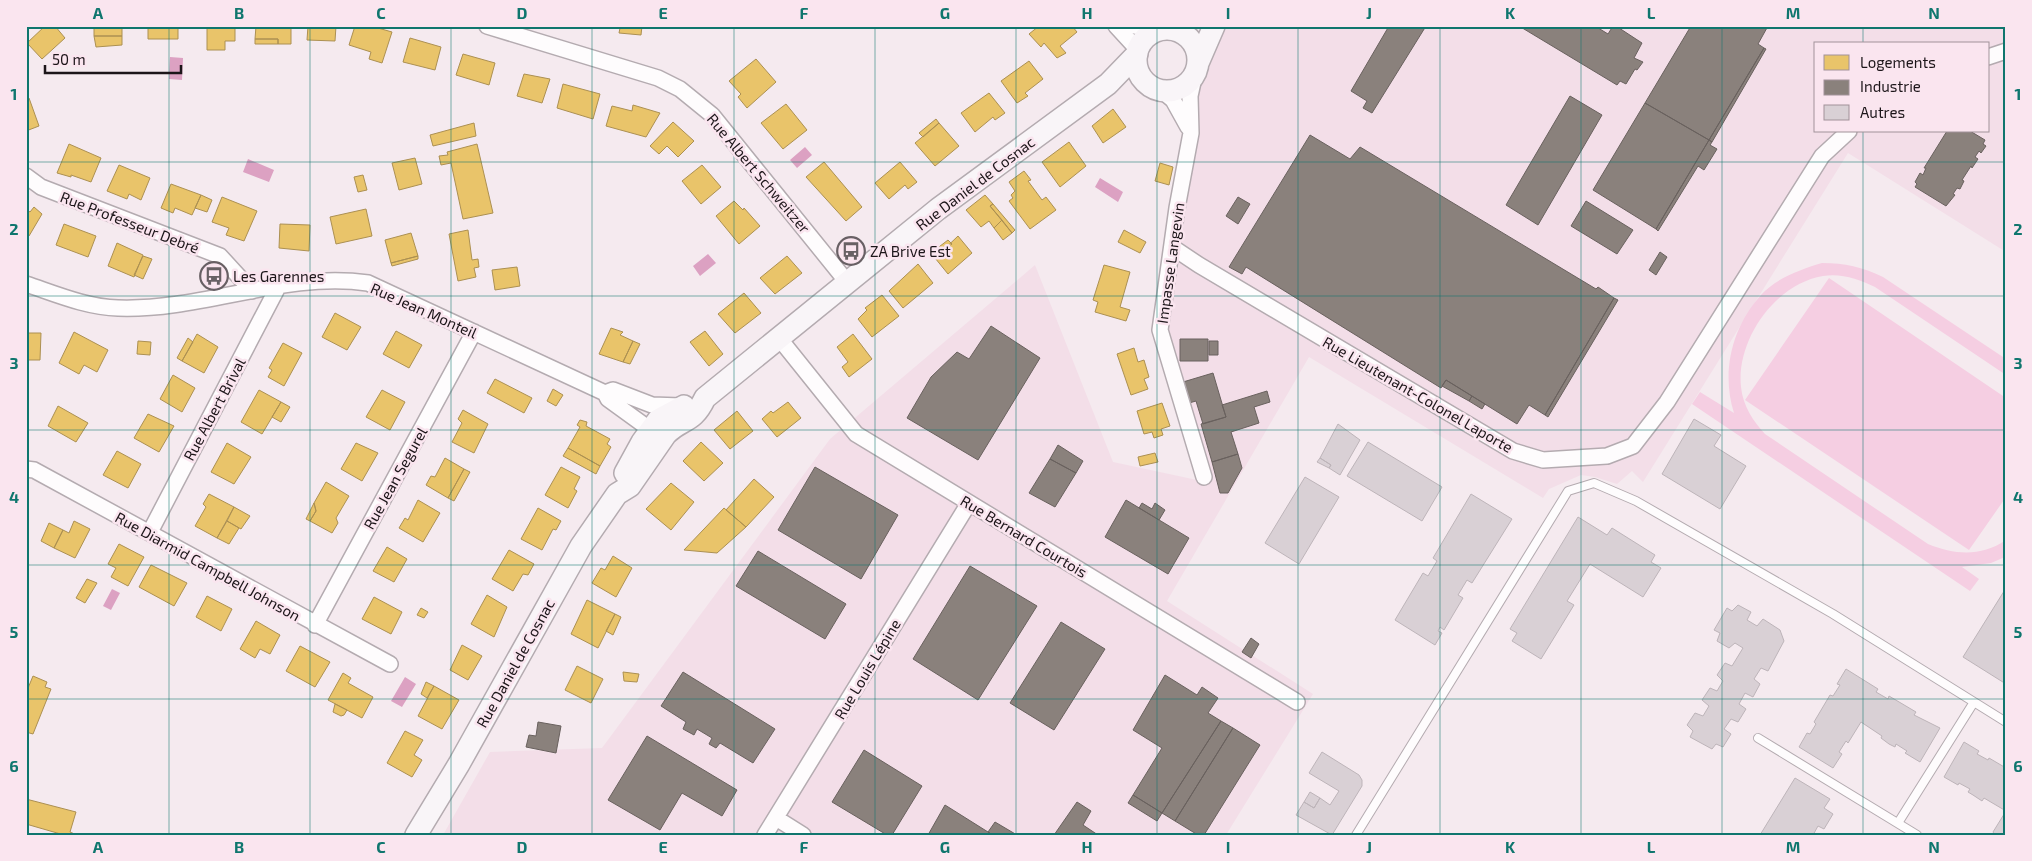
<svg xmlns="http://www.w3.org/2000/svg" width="2032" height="861" font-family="'Exo 2',sans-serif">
<rect width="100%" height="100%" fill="#f5eaef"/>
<path fill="#f3dee8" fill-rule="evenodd" d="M 1218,26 L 2006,26 L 2006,252 L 1848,153 L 1643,482 L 1632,471 L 1617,484 L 1595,477 L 1581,475 L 1549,489 L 1543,498 L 1309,357 L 1167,601 L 1313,694 L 1226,835 L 443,835 L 490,752 L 602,748 L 830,439 L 1035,265 L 1113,462 L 1197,480 L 1153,336 L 1199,74 ZM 1816,44 L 1988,44 L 1988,131 L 1816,131 Z"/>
<path fill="#f5cee2" d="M 1822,263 C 1845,263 1862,267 1883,277 L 2006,359 L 2006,375 L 1875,287 C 1859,279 1841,273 1823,276 C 1775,284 1736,340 1741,387 C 1743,406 1753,421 1765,434 L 1928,544 C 1955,555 1981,557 2006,540 L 2005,557 L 1991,563 L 1962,567 L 1979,579 L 1970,591 L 1692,404 L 1700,392 L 1734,413 C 1721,372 1732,327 1761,295 C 1776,278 1802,269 1822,263 Z
M 1829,278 L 2006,398 L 2006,497 L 1969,550 L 1745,400 Z"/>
<path fill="#dca1c2" d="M 170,57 L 183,58 L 182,80 L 169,79 Z
M 805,147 L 812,155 L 797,168 L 790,160 Z
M 248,159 L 274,170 L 269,182 L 243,172 Z
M 1100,178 L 1123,192 L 1118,202 L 1095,187 Z
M 708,254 L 716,263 L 700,276 L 693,266 Z
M 112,589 L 120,593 L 111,610 L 103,606 Z
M 405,677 L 416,684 L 402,707 L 391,701 Z"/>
<path fill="#e9c46a" stroke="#ac9052" d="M 45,26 L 55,26 L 65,38 L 42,59 L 27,43 Z
M 94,26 L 122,26 L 122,36 L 94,36 Z
M 148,26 L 178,26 L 178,39 L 148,39 Z
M 207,26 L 235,26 L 235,41 L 225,41 L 225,50 L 207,50 Z
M 256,26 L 291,26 L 291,44 L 278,44 L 278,39 L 255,39 Z
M 308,26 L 336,26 L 335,41 L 307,40 Z
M 355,26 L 371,26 L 392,32 L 382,63 L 369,59 L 371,52 L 349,45 Z
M 642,26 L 641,35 L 619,33 L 620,28 L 604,27 Z
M 1039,26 L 1042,28 L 1072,26 L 1077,32 L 1060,46 L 1066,53 L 1057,58 L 1044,43 L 1041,47 L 1029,34 Z
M 94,36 L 122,36 L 122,45 L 96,47 Z
M 410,38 L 441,47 L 435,70 L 403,62 Z
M 255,39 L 278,39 L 278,44 L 255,44 Z
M 463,54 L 495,63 L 489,85 L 456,75 Z
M 756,59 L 776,82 L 747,108 L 738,97 L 741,94 L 729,81 Z
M 1029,61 L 1043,79 L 1025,93 L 1028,96 L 1017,103 L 1001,81 Z
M 524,74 L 550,79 L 542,103 L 517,96 Z
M 563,84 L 600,94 L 593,119 L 557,108 Z
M 989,93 L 1005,113 L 995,120 L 993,117 L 975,132 L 961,113 Z
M 29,98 L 39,126 L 26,131 L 26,99 Z
M 786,104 L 807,130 L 783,149 L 761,123 Z
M 633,105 L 660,113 L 646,137 L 606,126 L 612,106 L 632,111 Z
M 1113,109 L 1126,127 L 1103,143 L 1092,126 Z
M 936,119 L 939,123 L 923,137 L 919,133 Z
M 673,122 L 694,141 L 678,157 L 667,146 L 659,154 L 650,146 Z
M 474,123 L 476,136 L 433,146 L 430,135 Z
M 939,123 L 959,146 L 935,166 L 915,143 Z
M 1069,142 L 1086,166 L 1060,187 L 1042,162 Z
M 69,144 L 101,158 L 91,182 L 71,175 L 71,177 L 57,173 Z
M 477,144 L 493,213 L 463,219 L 451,163 L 441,165 L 439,156 L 448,155 L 447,152 Z
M 415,158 L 422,184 L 399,190 L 392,163 Z
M 824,162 L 862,207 L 846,221 L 806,177 Z
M 900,162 L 917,182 L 908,189 L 905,185 L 889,199 L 875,183 Z
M 1160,163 L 1173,167 L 1169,185 L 1155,181 Z
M 119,165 L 150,178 L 141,200 L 129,194 L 127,199 L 107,191 Z
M 702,165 L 721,187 L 701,204 L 682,181 Z
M 1024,171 L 1031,180 L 1028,181 L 1042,200 L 1046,197 L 1056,210 L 1030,229 L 1009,201 L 1013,198 L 1011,195 L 1015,191 L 1009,182 Z
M 363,175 L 367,190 L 358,192 L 354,177 Z
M 171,184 L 201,195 L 192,215 L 175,208 L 173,213 L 161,208 Z
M 201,195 L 212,200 L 207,212 L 195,208 Z
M 985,195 L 993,204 L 990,206 L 1002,220 L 994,228 L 989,221 L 981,227 L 966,210 Z
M 222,197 L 257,211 L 244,241 L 226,235 L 229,228 L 212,222 Z
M 734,201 L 743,210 L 744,208 L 760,226 L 739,244 L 716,216 Z
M 993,204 L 1015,230 L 1012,233 L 990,206 Z
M 34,207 L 42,214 L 29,236 L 26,235 L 26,209 L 30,212 Z
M 366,209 L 372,236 L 336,244 L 330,217 Z
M 1002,220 L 1012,233 L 1003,240 L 994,228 Z
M 64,224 L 96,236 L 88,257 L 56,245 Z
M 280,224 L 310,225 L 309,251 L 279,248 Z
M 468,230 L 472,260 L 478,259 L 479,267 L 474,268 L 476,277 L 458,281 L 449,234 Z
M 1124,230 L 1146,242 L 1140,253 L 1118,242 Z
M 411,233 L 418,256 L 391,263 L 385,240 Z
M 958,236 L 972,253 L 948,274 L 935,258 Z
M 948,240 L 952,244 L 935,258 L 931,253 Z
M 117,243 L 143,255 L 134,277 L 108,266 Z
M 143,256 L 152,259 L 143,279 L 134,275 Z
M 418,256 L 418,259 L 392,266 L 391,263 Z
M 787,256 L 802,273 L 775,294 L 760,278 Z
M 918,264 L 933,283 L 903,308 L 889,291 Z
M 1104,265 L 1130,272 L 1120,307 L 1130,310 L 1126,321 L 1095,312 L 1098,302 L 1093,300 Z
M 517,267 L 520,286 L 495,290 L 492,270 Z
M 744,293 L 761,313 L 735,333 L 718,314 Z
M 882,295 L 899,316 L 872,337 L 858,319 L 867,310 L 865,308 Z
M 335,313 L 361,327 L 347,350 L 322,337 Z
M 611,328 L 623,332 L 620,335 L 633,341 L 623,362 L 599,354 Z
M 396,331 L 422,345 L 409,368 L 383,354 Z
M 705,331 L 723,354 L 709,366 L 690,342 Z
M 74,332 L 108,350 L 97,372 L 84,365 L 79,374 L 59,363 Z
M 26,333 L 41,333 L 40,360 L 26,360 Z
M 197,334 L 218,347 L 204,373 L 182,361 Z
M 853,334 L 872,359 L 849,377 L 842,367 L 848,362 L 837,347 Z
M 188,338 L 193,342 L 182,361 L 177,358 Z
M 138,341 L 151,342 L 150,355 L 137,354 Z
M 633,341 L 640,344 L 630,364 L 623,362 Z
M 283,343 L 302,353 L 284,386 L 268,377 L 272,370 L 269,368 Z
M 1134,348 L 1138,362 L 1144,360 L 1149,377 L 1144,379 L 1148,389 L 1131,395 L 1117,354 Z
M 173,375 L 195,388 L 182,412 L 160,399 Z
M 495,379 L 532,398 L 524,413 L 487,393 Z
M 553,389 L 563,395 L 556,406 L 547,401 Z
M 259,390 L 281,402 L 262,434 L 241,422 Z
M 382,390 L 405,402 L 390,430 L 366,417 Z
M 281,402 L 290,407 L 281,422 L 272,417 Z
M 788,402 L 801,418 L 777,437 L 762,419 L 771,411 L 773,413 Z
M 1162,403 L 1170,426 L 1161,429 L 1163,435 L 1154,438 L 1152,432 L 1144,434 L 1137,411 Z
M 58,406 L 88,423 L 76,442 L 48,426 Z
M 463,410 L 488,424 L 474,453 L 452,442 L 462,423 L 458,419 Z
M 737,411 L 753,431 L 730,449 L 714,430 Z
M 148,414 L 174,426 L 159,452 L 134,438 Z
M 580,420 L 587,422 L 586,426 L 610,439 L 607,444 L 611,447 L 600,466 L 568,448 L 580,427 L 577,425 Z
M 701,442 L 723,463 L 704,481 L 683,461 Z
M 227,443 L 251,457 L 234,484 L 211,472 Z
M 356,443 L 378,453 L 362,481 L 341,469 Z
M 568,448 L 600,466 L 596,474 L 563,456 Z
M 117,451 L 141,464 L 128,488 L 103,475 Z
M 1155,453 L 1158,462 L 1140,466 L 1138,457 Z
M 445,458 L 464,469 L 448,498 L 426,485 L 431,476 L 435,477 Z
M 561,467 L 580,477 L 574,489 L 577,491 L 568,508 L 545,495 Z
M 464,469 L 470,472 L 454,501 L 448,498 Z
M 754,479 L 774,497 L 746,527 L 726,510 Z
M 326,482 L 349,496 L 336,518 L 338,523 L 332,533 L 310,521 L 316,511 L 314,503 Z
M 671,483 L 694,502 L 671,530 L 646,509 Z
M 209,494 L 234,507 L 217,538 L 195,526 L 206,507 L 203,504 Z
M 418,500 L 440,513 L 423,542 L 399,528 L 405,518 L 408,520 Z
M 314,503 L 316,511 L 310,521 L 306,519 Z
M 234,507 L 250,516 L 241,529 L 227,521 Z
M 538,508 L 561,521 L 556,530 L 553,529 L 542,550 L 521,539 Z
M 724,508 L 746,527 L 717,553 L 684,550 Z
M 74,521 L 90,529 L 75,558 L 54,548 L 63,530 L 69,533 Z
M 227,521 L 239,528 L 229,544 L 217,538 Z
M 49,523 L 63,530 L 54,548 L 41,541 Z
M 119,544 L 144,557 L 128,586 L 111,577 L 116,568 L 108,564 Z
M 387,547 L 407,559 L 394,582 L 373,571 Z
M 509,550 L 534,564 L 528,575 L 523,574 L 513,591 L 492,579 Z
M 613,556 L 632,568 L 616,597 L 592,583 L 601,568 L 605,570 Z
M 151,565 L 187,583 L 174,606 L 139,587 Z
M 87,579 L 97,583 L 85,603 L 76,598 Z
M 487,595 L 507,607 L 494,637 L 471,624 Z
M 207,596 L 232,609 L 221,631 L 196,617 Z
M 374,597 L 402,612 L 391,634 L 362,619 Z
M 587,600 L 615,614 L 598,648 L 571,634 Z
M 421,608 L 428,612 L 424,618 L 417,615 Z
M 615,614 L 621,617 L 613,635 L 606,631 Z
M 256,621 L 280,635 L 270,654 L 260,649 L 255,658 L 240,649 Z
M 462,645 L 482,656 L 468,680 L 450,670 Z
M 300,646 L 330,662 L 315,687 L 286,671 Z
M 577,666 L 603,679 L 591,703 L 565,690 Z
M 623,672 L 639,674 L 637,682 L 624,681 Z
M 343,673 L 351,678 L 348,683 L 373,697 L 362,718 L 328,700 Z
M 33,676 L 47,682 L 45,687 L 51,689 L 33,734 L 26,732 L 26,693 Z
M 426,682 L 434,686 L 427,698 L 421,694 Z
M 434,686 L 459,700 L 442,729 L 418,716 Z
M 335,704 L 347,710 L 344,715 L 341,716 L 333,712 Z
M 405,731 L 423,740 L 414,755 L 422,760 L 412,777 L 387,763 Z
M 26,799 L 76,812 L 70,832 L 77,835 L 64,835 L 26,824 Z"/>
<path fill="#8a817c" stroke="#69615e" d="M 1389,26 L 1426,26 L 1372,113 L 1363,108 L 1367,101 L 1351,91 Z
M 1519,26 L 1595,26 L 1608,34 L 1613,26 L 1616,26 L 1642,43 L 1634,58 L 1643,62 L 1637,70 L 1635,69 L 1626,84 L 1620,81 L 1617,85 Z
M 1691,26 L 1768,26 L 1758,44 L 1764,48 L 1709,140 L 1645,103 Z
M 1764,48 L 1766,49 L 1712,142 L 1709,140 Z
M 1570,96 L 1602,115 L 1538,225 L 1506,205 Z
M 1645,103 L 1709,140 L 1656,229 L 1593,190 Z
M 1947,131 L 1970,131 L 1985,140 L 1983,144 L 1986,146 L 1981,153 L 1979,151 L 1975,157 L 1978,159 L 1972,168 L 1971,166 L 1962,180 L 1964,181 L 1960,189 L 1957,188 L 1953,194 L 1955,195 L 1946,206 L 1915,187 L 1917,184 L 1915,182 L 1920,173 L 1923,175 L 1926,168 L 1924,168 Z
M 1310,135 L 1350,159 L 1360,147 L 1596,289 L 1598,287 L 1614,298 L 1545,415 L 1529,405 L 1517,424 L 1446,380 L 1441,388 L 1246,267 L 1242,274 L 1229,267 Z
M 1709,140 L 1712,142 L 1710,145 L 1717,149 L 1704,170 L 1698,166 L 1658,231 L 1656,229 Z
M 1238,197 L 1250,204 L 1238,224 L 1226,216 Z
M 1586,201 L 1633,230 L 1617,254 L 1571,226 Z
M 1660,252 L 1667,257 L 1656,275 L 1649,270 Z
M 1614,298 L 1618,300 L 1548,417 L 1545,415 Z
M 991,326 L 1040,358 L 978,460 L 907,418 L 931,377 L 957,352 L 969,359 Z
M 1180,339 L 1208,339 L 1208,361 L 1180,361 Z
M 1209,341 L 1218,341 L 1218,355 L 1209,355 Z
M 1213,373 L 1226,417 L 1203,424 L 1196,401 L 1189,403 L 1183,382 Z
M 1446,380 L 1472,396 L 1469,401 L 1442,386 Z
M 1267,391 L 1270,402 L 1254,407 L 1259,423 L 1231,432 L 1238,454 L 1212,462 L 1201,424 L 1226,417 L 1222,405 Z
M 1472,396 L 1485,404 L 1482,409 L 1469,401 Z
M 1058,445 L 1083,461 L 1076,473 L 1050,459 Z
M 1238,454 L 1242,468 L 1228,493 L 1220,493 L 1212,462 Z
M 1050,459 L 1076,473 L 1055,507 L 1029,493 Z
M 815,467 L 898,515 L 861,579 L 778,530 Z
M 1126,500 L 1189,538 L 1168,574 L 1105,537 Z
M 1142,503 L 1152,509 L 1155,503 L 1165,510 L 1159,520 L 1139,508 Z
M 758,551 L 846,604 L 825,639 L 736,586 Z
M 970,566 L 1037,606 L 978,700 L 913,659 Z
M 1061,622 L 1105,649 L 1054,730 L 1010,703 Z
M 1251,638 L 1259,644 L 1251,658 L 1242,652 Z
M 683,672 L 775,729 L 753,763 L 720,743 L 716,748 L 709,744 L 712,738 L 697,729 L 694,735 L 683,729 L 686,722 L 661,706 Z
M 1165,675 L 1197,695 L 1202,687 L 1218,698 L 1208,713 L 1221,721 L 1162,813 L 1133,795 L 1162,748 L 1133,730 Z
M 1221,721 L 1233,728 L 1175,821 L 1162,813 Z
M 538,722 L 561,726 L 556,753 L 526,747 L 529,735 L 536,736 Z
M 1233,728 L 1260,745 L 1204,835 L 1198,835 L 1175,821 Z
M 647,736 L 737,790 L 722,816 L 682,793 L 660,830 L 608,800 Z
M 864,750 L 922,786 L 892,835 L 887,835 L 832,802 Z
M 1133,795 L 1162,813 L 1157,821 L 1128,803 Z
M 1077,802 L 1091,811 L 1083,825 L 1098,835 L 1054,835 Z
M 945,805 L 988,832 L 993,835 L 928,835 Z
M 995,822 L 1017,835 L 993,835 L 988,832 Z"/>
<path fill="#d9d0d5" stroke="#bdb4b9" d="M 1694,419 L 1721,435 L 1714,446 L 1746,466 L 1720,509 L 1662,474 Z
M 1338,424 L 1360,440 L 1340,475 L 1329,468 L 1331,465 L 1320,458 Z
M 1368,442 L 1442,487 L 1422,521 L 1347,476 Z
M 1320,458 L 1331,465 L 1329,468 L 1317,462 Z
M 1305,477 L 1339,497 L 1299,564 L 1265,543 Z
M 1471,494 L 1512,519 L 1472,583 L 1467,580 L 1458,595 L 1463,598 L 1444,630 L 1440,627 L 1438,631 L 1442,633 L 1435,645 L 1395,620 L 1423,573 L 1428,576 L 1437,561 L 1433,558 Z
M 1578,517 L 1607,535 L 1612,528 L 1655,555 L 1651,562 L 1661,568 L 1643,597 L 1590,564 L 1567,601 L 1574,605 L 1541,659 L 1512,641 L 1517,633 L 1510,629 Z
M 2006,588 L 2006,684 L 1963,657 Z
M 1738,605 L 1751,612 L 1747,620 L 1757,626 L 1763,619 L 1780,630 L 1784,641 L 1768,671 L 1761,668 L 1754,679 L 1760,684 L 1753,697 L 1745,693 L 1739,704 L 1746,709 L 1738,722 L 1731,719 L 1724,729 L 1731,734 L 1723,747 L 1716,744 L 1712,749 L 1690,737 L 1693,731 L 1687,725 L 1695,713 L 1703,716 L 1709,706 L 1702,700 L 1710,688 L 1717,691 L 1723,681 L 1717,675 L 1725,663 L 1732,666 L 1743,648 L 1735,643 L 1729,648 L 1717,641 L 1720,633 L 1714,630 L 1727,608 L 1732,611 Z
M 1846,669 L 1878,689 L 1876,692 L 1888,699 L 1889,696 L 1916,712 L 1914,715 L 1940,728 L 1920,762 L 1905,753 L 1907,751 L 1896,744 L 1895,747 L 1889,744 L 1881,738 L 1882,736 L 1861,722 L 1848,743 L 1846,741 L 1839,752 L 1842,754 L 1833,768 L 1799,747 L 1807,733 L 1810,734 L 1816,724 L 1814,722 L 1830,695 L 1833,696 L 1840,685 L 1837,684 Z
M 1964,742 L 1979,751 L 1977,754 L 1988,760 L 1989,758 L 2006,768 L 2006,835 L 1995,835 L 1993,832 L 2006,811 L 1984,798 L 1982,801 L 1973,795 L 1968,792 L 1970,789 L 1959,783 L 1958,785 L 1944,777 Z
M 1322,752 L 1359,775 L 1362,780 L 1362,786 L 1332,835 L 1296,815 L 1304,802 L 1314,808 L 1320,798 L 1330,805 L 1339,791 L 1309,773 Z
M 1795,778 L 1830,799 L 1824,808 L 1833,814 L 1824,829 L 1818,826 L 1813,835 L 1760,835 Z
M 1310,792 L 1320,798 L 1314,808 L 1304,802 Z"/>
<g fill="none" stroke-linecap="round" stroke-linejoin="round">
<defs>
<path id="lane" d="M 1758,738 L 1917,835
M 1898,823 L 1974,702
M 1356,835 L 1568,491 L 1594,483 L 1636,501 L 1833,614 L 2006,722"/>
<path id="street" d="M 487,26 L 658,78 L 680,89 L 712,115 L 847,282
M 1116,26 L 1138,50
M 1135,26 L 1157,30
M 1988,57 L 2006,51
M 1195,73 L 1190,96 L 1191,133 L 1177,208 L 1160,330 L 1204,477
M 1161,90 L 1173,100 L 1188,127
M 26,176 L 41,187 L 220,256 L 252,291
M 1172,247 L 1199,265 L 1513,451 L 1543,460 L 1607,456 L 1633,446 L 1667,402 L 1822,156 L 1849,131
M 26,284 C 56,294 86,307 118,308 C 203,311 284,271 368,283 L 605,393 L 608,399 L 659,436
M 779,338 L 856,434 L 1297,702
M 605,393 L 613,390 L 652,405 L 681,406
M 26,469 L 34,470 L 390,664
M 150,532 L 279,285
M 315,625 L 474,332
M 776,818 L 803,835
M 765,835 L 969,503"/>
<path id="secondary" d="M1136 60a31 31 0 1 1 62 0a31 31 0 1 1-62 0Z
M 1198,63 L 1214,26
M 625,473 L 642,442 L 658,420 L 684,406
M 416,835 L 459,764 L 581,546 L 617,494 L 630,486 L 666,434 C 683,417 692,425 705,398 L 938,209 L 1108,84 L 1137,54"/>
</defs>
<use href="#lane" stroke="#b4abb0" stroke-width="10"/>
<use href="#street" stroke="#b4abb0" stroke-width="18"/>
<use href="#secondary" stroke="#b4abb0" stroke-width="24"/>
<use href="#lane" stroke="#fefcfd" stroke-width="8"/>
<use href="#street" stroke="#fefcfd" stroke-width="15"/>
<use href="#secondary" stroke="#f9f5f8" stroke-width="21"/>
</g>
<path fill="none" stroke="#0f766e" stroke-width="1" stroke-opacity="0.55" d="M 169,26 L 169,835M 310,26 L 310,835M 451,26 L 451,835M 592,26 L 592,835M 734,26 L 734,835M 875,26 L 875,835M 1016,26 L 1016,835M 1157,26 L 1157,835M 1298,26 L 1298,835M 1440,26 L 1440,835M 1581,26 L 1581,835M 1722,26 L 1722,835M 1863,26 L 1863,44M 1863,131 L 1863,835M 26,162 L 2006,162M 26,296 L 2006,296M 26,430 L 2006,430M 26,565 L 2006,565M 26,699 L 2006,699"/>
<defs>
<symbol id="bus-ring" viewBox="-11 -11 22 22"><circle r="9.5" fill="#fae5ef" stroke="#686064" stroke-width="1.5"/><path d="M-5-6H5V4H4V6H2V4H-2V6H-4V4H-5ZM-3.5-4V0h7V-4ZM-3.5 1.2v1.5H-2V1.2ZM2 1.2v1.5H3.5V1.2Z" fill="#686064"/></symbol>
</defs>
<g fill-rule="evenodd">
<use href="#bus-ring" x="835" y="235" width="32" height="32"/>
<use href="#bus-ring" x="198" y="260" width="32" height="32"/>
</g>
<g text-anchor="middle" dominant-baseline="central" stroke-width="5" stroke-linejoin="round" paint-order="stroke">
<g font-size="15" fill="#1c1519" stroke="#fae5ef">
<text transform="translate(759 173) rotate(50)">Rue Albert Schweitzer</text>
<text transform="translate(975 183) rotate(-37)">Rue Daniel de Cosnac</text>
<text transform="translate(130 222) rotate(21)">Rue Professeur Debré</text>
<text transform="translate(1170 263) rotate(-82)">Impasse Langevin</text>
<text transform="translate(424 310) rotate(24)">Rue Jean Monteil</text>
<text transform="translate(1418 394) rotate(30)">Rue Lieutenant-Colonel Laporte</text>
<text transform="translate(214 409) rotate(-62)">Rue Albert Brival</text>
<text transform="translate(395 478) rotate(-61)">Rue Jean Segurel</text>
<text transform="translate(1024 536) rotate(31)">Rue Bernard Courtois</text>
<text transform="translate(208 566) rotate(29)">Rue Diarmid Campbell Johnson</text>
<text transform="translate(515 663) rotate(-61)">Rue Daniel de Cosnac</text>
<text transform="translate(867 669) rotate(-59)">Rue Louis Lépine</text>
</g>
<g font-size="15" fill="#1c1519" stroke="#fae5ef" text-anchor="start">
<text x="870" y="251">ZA Brive Est</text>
<text x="233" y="276">Les Garennes</text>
</g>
</g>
<rect width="2032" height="861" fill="none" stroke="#fae5ef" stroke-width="55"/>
<rect x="1814" y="42" width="175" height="90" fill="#fae5ef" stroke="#a19299"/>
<rect x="1824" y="55" width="25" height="15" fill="#e9c46a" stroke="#a19299"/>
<text x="1860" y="68" font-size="15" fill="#1c1519">Logements</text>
<rect x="1824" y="80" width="25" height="15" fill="#8a817c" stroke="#a19299"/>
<text x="1860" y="92" font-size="15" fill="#1c1519">Industrie</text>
<rect x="1824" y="105" width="25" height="15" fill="#d9d0d5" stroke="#a19299"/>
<text x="1860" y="118" font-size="15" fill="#1c1519">Autres</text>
<path d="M45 65v8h136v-8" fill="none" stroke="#1c1519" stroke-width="2.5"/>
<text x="52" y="65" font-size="15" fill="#1c1519" stroke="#fae5ef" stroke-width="4" paint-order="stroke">50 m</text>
<rect x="28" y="28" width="1976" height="806" fill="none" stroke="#0f766e" stroke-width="2"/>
<g font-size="16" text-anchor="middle" font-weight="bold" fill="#0f766e">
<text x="98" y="19">A</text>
<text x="239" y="19">B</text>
<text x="381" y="19">C</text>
<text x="522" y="19">D</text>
<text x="663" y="19">E</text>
<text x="804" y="19">F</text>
<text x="945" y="19">G</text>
<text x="1087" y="19">H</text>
<text x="1228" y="19">I</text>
<text x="1369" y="19">J</text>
<text x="1510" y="19">K</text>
<text x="1651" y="19">L</text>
<text x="1793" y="19">M</text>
<text x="1934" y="19">N</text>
<text x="14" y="100">1</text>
<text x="2018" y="100">1</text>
<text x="14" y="235">2</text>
<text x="2018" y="235">2</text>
<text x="14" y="369">3</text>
<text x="2018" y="369">3</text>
<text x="14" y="503">4</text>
<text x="2018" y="503">4</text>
<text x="14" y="638">5</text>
<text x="2018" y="638">5</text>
<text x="14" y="772">6</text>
<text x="2018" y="772">6</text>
<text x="98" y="853">A</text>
<text x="239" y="853">B</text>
<text x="381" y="853">C</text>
<text x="522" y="853">D</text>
<text x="663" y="853">E</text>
<text x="804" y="853">F</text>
<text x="945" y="853">G</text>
<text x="1087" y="853">H</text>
<text x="1228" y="853">I</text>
<text x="1369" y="853">J</text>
<text x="1510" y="853">K</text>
<text x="1651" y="853">L</text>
<text x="1793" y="853">M</text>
<text x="1934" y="853">N</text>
</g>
</svg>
